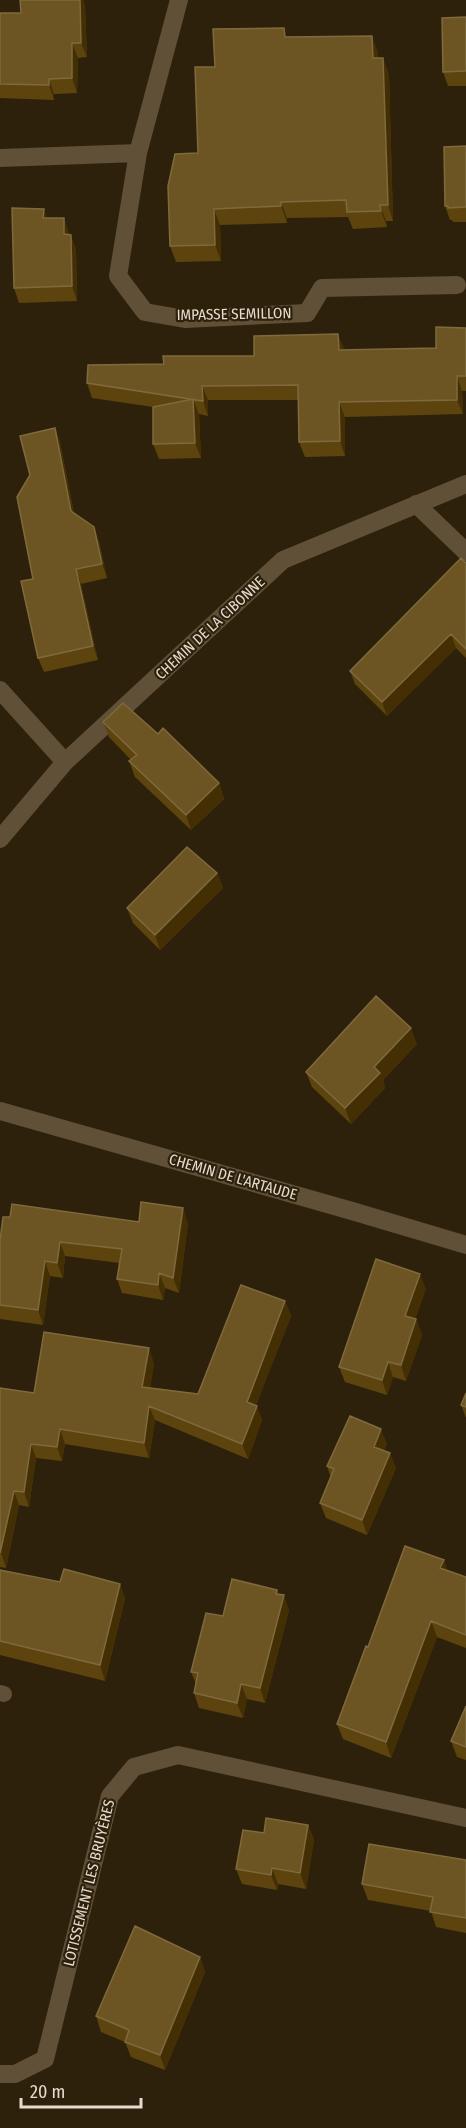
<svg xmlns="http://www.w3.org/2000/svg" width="466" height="2128" font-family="'Fira Sans Condensed',sans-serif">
<rect width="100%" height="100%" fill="#2e210b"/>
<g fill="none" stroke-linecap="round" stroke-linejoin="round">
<path stroke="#5f5037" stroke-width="16" d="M 0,1693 L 4,1694"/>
<path stroke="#5f5037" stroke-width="18" d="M 179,0 L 138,153 L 118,276 L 145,312 L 185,319 L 307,313 L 322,288 L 457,285
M 0,158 L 138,153
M 416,504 L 466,552
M 0,690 L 65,762
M 0,839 L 65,762 L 283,560 L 466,484
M 0,1111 L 352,1211 L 466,1245
M 0,2074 L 15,2074 L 45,2059 L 110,1796 L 134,1767 L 178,1755 L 466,1818"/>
</g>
<path fill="#5d440e" d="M 20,0 L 83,0 L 85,6 L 87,57 L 78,58 L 77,93 L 54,94 L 54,100 L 0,98 L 0,13 L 21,13 Z
M 466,17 L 466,86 L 448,86 L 443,72 Z
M 288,37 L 378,52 L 378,58 L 383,58 L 389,75 L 393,221 L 386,221 L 387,227 L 353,229 L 348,217 L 287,218 L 287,223 L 220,225 L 221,261 L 176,262 L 170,246 L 198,153 L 215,67 Z
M 466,146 L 466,222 L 453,222 L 452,220 L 450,220 L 445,206 Z
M 47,218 L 69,233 L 76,249 L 77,301 L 19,303 L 14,288 Z
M 466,328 L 466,391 L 462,391 L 463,414 L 345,417 L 345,456 L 305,457 L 299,442 L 298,400 L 208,400 L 208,416 L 199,414 L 201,458 L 159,459 L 153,444 L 153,407 L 92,398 L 87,383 L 164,364 L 344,348 L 344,350 L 436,348 Z
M 60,442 L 74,513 L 99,541 L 107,578 L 81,584 L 98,660 L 44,672 L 38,658 L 33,579 Z
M 466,563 L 466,658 L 456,648 L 387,716 L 355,684 L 350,671 Z
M 103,722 L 158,734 L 219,783 L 224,799 L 191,830 L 135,777 L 129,761 L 131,760 L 109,737 Z
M 217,873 L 223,888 L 160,950 L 133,923 L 127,908 Z
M 417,1044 L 383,1080 L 385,1088 L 351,1124 L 312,1087 L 306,1072 Z
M 10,1217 L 188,1223 L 179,1293 L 165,1288 L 163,1300 L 122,1293 L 117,1279 L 119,1263 L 65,1256 L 63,1278 L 50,1276 L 43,1325 L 0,1319 L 0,1240 Z
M 426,1289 L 415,1319 L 416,1319 L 422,1335 L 406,1381 L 393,1377 L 387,1395 L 345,1382 L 339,1367 Z
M 285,1301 L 291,1316 L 256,1405 L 262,1420 L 248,1459 L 155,1420 L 149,1458 L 65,1444 L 62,1461 L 36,1458 L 29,1507 L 19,1505 L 6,1568 L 0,1567 L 0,1388 L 34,1393 L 154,1363 L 150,1388 L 198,1394 Z
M 466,1393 L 466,1418 L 461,1405 Z
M 387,1444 L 384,1451 L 396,1468 L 367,1535 L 326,1518 L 320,1503 L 331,1478 L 327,1466 Z
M 0,1570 L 60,1582 L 120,1584 L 125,1599 L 105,1681 L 0,1655 Z
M 447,1570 L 466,1577 L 466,1648 L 437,1637 L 391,1758 L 343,1739 L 337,1724 L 368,1647 Z
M 277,1590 L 279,1594 L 289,1610 L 265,1703 L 247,1699 L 243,1718 L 199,1708 L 194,1693 L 196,1684 L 191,1672 L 223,1616 Z
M 466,1706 L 466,1760 L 457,1757 L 451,1741 Z
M 308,1825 L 314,1840 L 306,1889 L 278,1884 L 277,1890 L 242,1884 L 236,1869 L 264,1833 Z
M 466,1860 L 466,1933 L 436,1927 L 431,1911 L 368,1900 L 362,1884 Z
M 200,1957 L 205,1972 L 165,2070 L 131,2057 L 125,2042 L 101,2032 L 96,2016 Z"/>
<path fill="#442f04" d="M 78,0 L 83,0 L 85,6 L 87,57 L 81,43 Z
M 372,36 L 378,52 L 379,75 L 373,58 Z
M 72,43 L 78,58 L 77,93 L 72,78 Z
M 383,58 L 389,75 L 393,221 L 388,205 Z
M 49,79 L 54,94 L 54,100 L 49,85 Z
M 281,202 L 287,218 L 287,223 L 281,206 Z
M 380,205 L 386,221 L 387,227 L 381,211 Z
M 44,209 L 49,224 L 43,218 Z
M 214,209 L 220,225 L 221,261 L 215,245 Z
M 64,218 L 69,233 L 69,249 L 64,234 Z
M 71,235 L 76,249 L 77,301 L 72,286 Z
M 338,334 L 344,348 L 344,365 L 339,350 Z
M 457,376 L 462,391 L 463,414 L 457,400 Z
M 202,386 L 208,400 L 208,416 L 203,401 Z
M 193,399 L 199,414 L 201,458 L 195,443 Z
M 339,402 L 345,417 L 345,456 L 340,441 Z
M 55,428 L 60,442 L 76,525 L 71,511 Z
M 94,527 L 99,541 L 107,578 L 102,564 Z
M 76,569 L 81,584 L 98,660 L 93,646 Z
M 451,634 L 456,648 L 387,716 L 382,702 Z
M 219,783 L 224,799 L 191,830 L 186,815 Z
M 217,873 L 223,888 L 160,950 L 155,935 Z
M 411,1028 L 417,1044 L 383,1080 L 385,1088 L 351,1124 L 345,1108 L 374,1067 Z
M 183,1208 L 188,1223 L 179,1293 L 173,1278 Z
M 60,1242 L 65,1256 L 63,1278 L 57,1263 Z
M 45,1261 L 50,1276 L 43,1325 L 38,1310 Z
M 159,1273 L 165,1288 L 163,1300 L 158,1285 Z
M 420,1274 L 426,1289 L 411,1331 L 405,1316 Z
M 285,1301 L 291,1316 L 252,1416 L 247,1402 Z
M 416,1319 L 422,1335 L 406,1381 L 401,1365 Z
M 149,1348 L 154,1363 L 148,1402 L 142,1387 Z
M 388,1362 L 393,1377 L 387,1395 L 382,1380 Z
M 149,1406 L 155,1420 L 149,1458 L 144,1443 Z
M 257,1406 L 262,1420 L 248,1459 L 242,1444 Z
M 60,1429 L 65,1444 L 62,1461 L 57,1447 Z
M 381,1429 L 387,1444 L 380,1462 L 374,1447 Z
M 31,1444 L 36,1458 L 29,1507 L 24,1492 Z
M 390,1453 L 396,1468 L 367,1535 L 362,1520 Z
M 14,1491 L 19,1505 L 6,1568 L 1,1553 Z
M 444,1560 L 449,1575 L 440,1568 Z
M 120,1584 L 125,1599 L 105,1681 L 100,1665 Z
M 277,1590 L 282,1603 L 284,1595 L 289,1610 L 265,1703 L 260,1688 Z
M 431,1621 L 437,1637 L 391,1758 L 386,1742 Z
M 241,1684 L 247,1699 L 243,1718 L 237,1703 Z
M 308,1825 L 314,1840 L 306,1889 L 300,1873 Z
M 272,1868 L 278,1884 L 277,1890 L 271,1875 Z
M 200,1957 L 205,1972 L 165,2070 L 160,2055 Z"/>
<path fill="#6c5523" stroke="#7e6a3e" stroke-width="1.5" d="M 20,0 L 80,0 L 81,43 L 72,43 L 72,78 L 49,79 L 49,85 L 0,84 L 0,13 L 21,13 Z
M 466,17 L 466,71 L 443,72 L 442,18 Z
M 284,28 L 285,37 L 372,36 L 373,58 L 383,58 L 388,205 L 380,205 L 381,211 L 347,212 L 346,200 L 281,202 L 281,206 L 214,209 L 215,245 L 170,246 L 168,186 L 175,154 L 198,153 L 195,67 L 215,67 L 213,29 Z
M 466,146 L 466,207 L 448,208 L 448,206 L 445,206 L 444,147 Z
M 12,208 L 44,209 L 43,218 L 64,218 L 64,234 L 71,235 L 72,286 L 14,288 Z
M 436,327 L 466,328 L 466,376 L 457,376 L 457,400 L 339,402 L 340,441 L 299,442 L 298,385 L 202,386 L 203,401 L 87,383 L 88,365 L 164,364 L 163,356 L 254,356 L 254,336 L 338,334 L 339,350 L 436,348 Z
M 193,399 L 195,443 L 153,444 L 153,407 Z
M 55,428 L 71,511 L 94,527 L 102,564 L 76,569 L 93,646 L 38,658 L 21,581 L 33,579 L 17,497 L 30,475 L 20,436 Z
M 461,558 L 466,563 L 466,649 L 451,634 L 382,702 L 350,671 Z
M 123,703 L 158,734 L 163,728 L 219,783 L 186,815 L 129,761 L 137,755 L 103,722 Z
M 187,847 L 217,873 L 155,935 L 127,908 Z
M 376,996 L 411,1028 L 374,1067 L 380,1073 L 345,1108 L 306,1072 Z
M 141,1202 L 183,1208 L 173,1278 L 159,1273 L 158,1285 L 117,1279 L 122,1249 L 60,1242 L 57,1263 L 45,1261 L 38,1310 L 0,1305 L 0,1240 L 3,1217 L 10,1217 L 12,1204 L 139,1222 Z
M 376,1259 L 420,1274 L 405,1316 L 416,1319 L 401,1365 L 388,1362 L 382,1380 L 339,1367 Z
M 241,1285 L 285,1301 L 247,1402 L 257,1406 L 242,1444 L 149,1406 L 144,1443 L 60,1429 L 57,1447 L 31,1444 L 24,1492 L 14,1491 L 0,1553 L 0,1388 L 34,1393 L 44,1332 L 149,1348 L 142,1387 L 198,1394 Z
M 466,1393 L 466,1407 L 461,1405 Z
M 350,1416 L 381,1429 L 374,1447 L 390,1453 L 362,1520 L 320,1503 L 334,1469 L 327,1466 Z
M 405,1546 L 444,1560 L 440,1568 L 466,1577 L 466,1635 L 431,1621 L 386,1742 L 337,1724 L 366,1646 L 368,1647 Z
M 64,1569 L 120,1584 L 100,1665 L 0,1641 L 0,1570 L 60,1582 Z
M 232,1579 L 277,1590 L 276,1594 L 284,1595 L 260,1688 L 241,1684 L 237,1703 L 194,1693 L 198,1673 L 191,1672 L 206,1613 L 223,1616 Z
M 466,1706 L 466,1747 L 451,1741 Z
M 266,1818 L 308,1825 L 300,1873 L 272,1868 L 271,1875 L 236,1869 L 243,1830 L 264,1833 Z
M 369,1844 L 466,1860 L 466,1918 L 430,1912 L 433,1897 L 362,1884 Z
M 135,1926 L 200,1957 L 160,2055 L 125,2042 L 129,2030 L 96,2016 Z"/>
<g text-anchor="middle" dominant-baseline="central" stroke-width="4.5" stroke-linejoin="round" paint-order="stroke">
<g font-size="15" fill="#e4dcce" stroke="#2e210b">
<text transform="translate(234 314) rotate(-1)">IMPASSE SEMILLON</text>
<text transform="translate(210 628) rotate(-43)">CHEMIN DE LA CIBONNE</text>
<text transform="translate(233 1177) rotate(16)">CHEMIN DE L'ARTAUDE</text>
<text transform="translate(89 1883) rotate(-76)">LOTISSEMENT LES BRUYÈRES</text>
</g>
</g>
<path d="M21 2098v9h120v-9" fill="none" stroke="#e4dcce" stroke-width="3"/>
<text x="30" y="2098" font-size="18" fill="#e4dcce" stroke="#2e210b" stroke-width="4.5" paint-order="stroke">20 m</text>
</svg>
